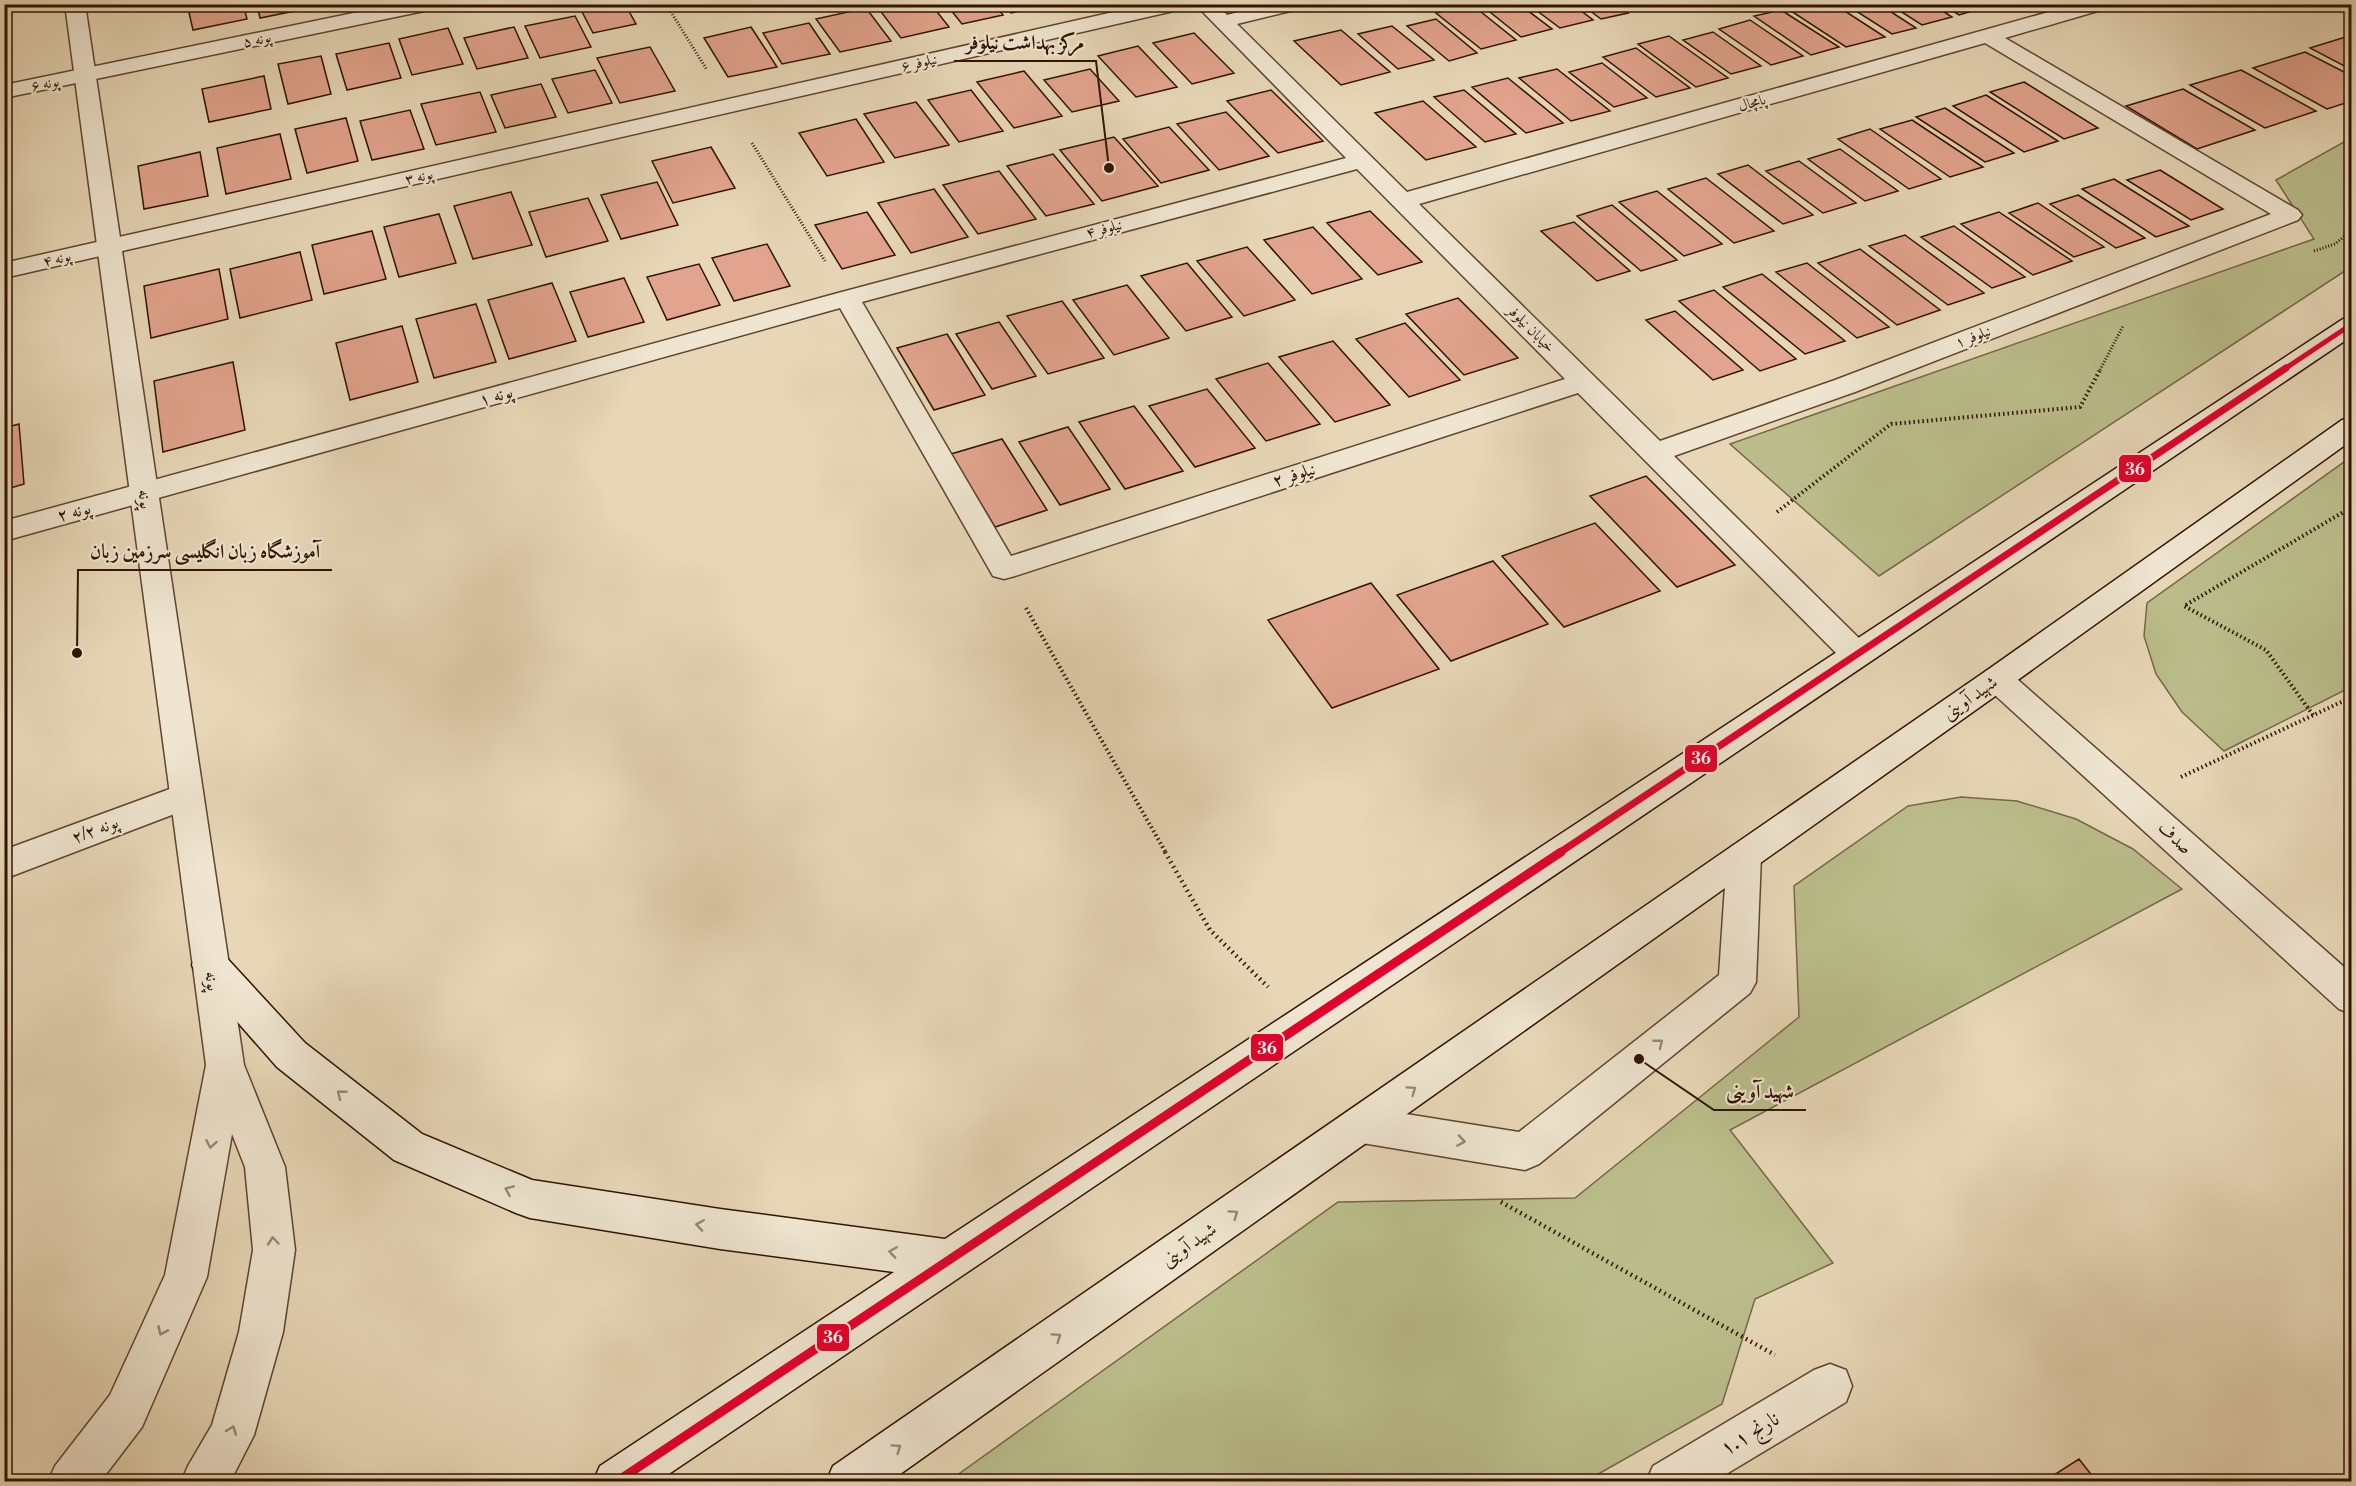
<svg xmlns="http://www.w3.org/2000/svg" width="2356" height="1486" font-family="'Libre Bodoni',Amiri,serif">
<rect width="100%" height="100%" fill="#e7d7b7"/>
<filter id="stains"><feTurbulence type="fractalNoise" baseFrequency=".00333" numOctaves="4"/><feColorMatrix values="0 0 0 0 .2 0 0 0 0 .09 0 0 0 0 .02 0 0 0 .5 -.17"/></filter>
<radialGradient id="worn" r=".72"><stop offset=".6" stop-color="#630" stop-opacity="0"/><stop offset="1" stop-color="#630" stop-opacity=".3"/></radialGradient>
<path fill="#babd8b" stroke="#756846" stroke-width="1.5" d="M 2351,138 L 2351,267 L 1879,576 L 1730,444 L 2314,239 L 2276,180 Z
M 2351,457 L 2351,687 L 2224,751 L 2182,712 L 2156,674 L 2144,636 L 2147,603 Z
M 1961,797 L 2017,801 L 2076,819 L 2133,849 L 2182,889 L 1730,1130 L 1833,1263 L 1755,1299 L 1722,1404 L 1586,1481 L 949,1481 L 1338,1202 L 1575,1198 L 1799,1017 L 1794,886 L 1908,806 Z"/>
<path fill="#e2a48e" stroke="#301400" stroke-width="1.5" d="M 187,4 L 243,4 L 247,19 L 193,30 Z
M 257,4 L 309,4 L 310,8 L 260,18 Z
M 578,4 L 625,4 L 636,24 L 593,33 Z
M 875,4 L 931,4 L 949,27 L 901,38 Z
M 946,4 L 994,4 L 1003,15 L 962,24 Z
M 1004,4 L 1050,4 L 1011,13 Z
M 1471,4 L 1516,40 L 1481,49 L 1436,13 Z
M 1480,4 L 1519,4 L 1552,29 L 1521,37 Z
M 1528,4 L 1572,4 L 1593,20 L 1560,28 Z
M 1581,4 L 1616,4 L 1628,13 L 1601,19 Z
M 1627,4 L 1656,4 L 1634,10 Z
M 1816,4 L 1834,4 L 1885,37 L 1846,47 L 1791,11 Z
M 1845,4 L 1879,4 L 1916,28 L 1892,34 Z
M 1889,4 L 1932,4 L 1952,17 L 1922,25 Z
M 1942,4 L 1981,4 L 1986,7 L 1959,15 Z
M 866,8 L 891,41 L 840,52 L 816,19 Z
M 1781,10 L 1839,47 L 1811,55 L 1754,16 Z
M 575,16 L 591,47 L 540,58 L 525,26 Z
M 1436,19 L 1477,53 L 1449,61 L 1407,26 Z
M 1750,20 L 1803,56 L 1771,65 L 1719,29 Z
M 809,23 L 830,54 L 782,64 L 763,33 Z
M 1392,26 L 1434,60 L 1398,69 L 1358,34 Z
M 514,27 L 528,58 L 477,69 L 464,38 Z
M 751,27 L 777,67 L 728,77 L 704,38 Z
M 448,28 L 463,64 L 412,75 L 399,39 Z
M 1341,30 L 1390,72 L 1341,85 L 1294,41 Z
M 1713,32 L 1761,66 L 1731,74 L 1683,40 Z
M 1194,33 L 1234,73 L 1192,84 L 1153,43 Z
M 2352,35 L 2352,70 L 2310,48 Z
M 1669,36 L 1728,78 L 1696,87 L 1638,44 Z
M 389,43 L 401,78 L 347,90 L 336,54 Z
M 1138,46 L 1177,87 L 1136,97 L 1098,56 Z
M 650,47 L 675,91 L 620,103 L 597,58 Z
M 1636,48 L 1690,88 L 1656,97 L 1603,57 Z
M 2305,52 L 2352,76 L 2352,101 L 2327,109 L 2253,68 Z
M 321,56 L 331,94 L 288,104 L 278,64 Z
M 1602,63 L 1647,98 L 1614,107 L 1569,72 Z
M 1090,69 L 1119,101 L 1072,112 L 1044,80 Z
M 1557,69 L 1610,111 L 1571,121 L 1519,78 Z
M 595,70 L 612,103 L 568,113 L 552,79 Z
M 2241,70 L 2316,111 L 2265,128 L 2190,85 Z
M 1024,71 L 1062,116 L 1014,128 L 977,82 Z
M 264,76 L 271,109 L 209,122 L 202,89 Z
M 1508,78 L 1563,123 L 1526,133 L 1472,87 Z
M 2024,82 L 2098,128 L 2064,139 L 1990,92 Z
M 541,84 L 556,117 L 505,128 L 491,95 Z
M 2183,89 L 2255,130 L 2197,149 L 2126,106 Z
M 971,90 L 1003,131 L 959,142 L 928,100 Z
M 1271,90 L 1323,141 L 1278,153 L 1227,101 Z
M 1464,90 L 1516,134 L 1485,142 L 1434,97 Z
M 480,92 L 496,132 L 436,145 L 421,104 Z
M 1986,95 L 2058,141 L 2024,152 L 1953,106 Z
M 1423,101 L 1476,147 L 1426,160 L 1375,113 Z
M 916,102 L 949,145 L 895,158 L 864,114 Z
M 1945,108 L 2014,153 L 1985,162 L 1916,117 Z
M 410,110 L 424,149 L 372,160 L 360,121 Z
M 1226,112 L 1269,156 L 1219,170 L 1177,124 Z
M 346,118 L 358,161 L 307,173 L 295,129 Z
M 856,119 L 884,162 L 827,176 L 799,133 Z
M 1912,120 L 1983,167 L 1950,177 L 1880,129 Z
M 1169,127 L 1209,170 L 1161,183 L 1123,139 Z
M 1870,129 L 1941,179 L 1909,189 L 1838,139 Z
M 280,134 L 291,179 L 226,194 L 217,148 Z
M 1114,137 L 1158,186 L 1102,201 L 1060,150 Z
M 711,147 L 735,188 L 673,203 L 652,161 Z
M 1840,149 L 1898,191 L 1865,201 L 1808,159 Z
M 200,152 L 208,196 L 144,209 L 138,166 Z
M 1053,154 L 1094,204 L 1046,216 L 1007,166 Z
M 1799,161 L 1856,203 L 1823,213 L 1766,171 Z
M 1748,165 L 1813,215 L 1783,224 L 1718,174 Z
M 2160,170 L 2223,209 L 2191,220 L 2127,180 Z
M 999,171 L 1036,219 L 978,234 L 943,185 Z
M 1706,178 L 1774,231 L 1734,243 L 1668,189 Z
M 2114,179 L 2189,226 L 2156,237 L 2082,189 Z
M 657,182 L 678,225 L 621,239 L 601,195 Z
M 934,189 L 968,237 L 911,253 L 878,203 Z
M 1657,191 L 1722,244 L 1684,256 L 1619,202 Z
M 511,192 L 532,245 L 473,259 L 454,206 Z
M 2078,195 L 2145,238 L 2116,248 L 2050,204 Z
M 588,198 L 608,241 L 546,257 L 529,212 Z
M 2038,203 L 2104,247 L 2074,257 L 2009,213 Z
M 1612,205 L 1677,260 L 1641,271 L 1577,216 Z
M 1370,211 L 1422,262 L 1378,275 L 1327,223 Z
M 867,212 L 895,255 L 842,269 L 815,225 Z
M 1999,212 L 2072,261 L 2033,275 L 1961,224 Z
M 439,214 L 456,263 L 399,277 L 384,227 Z
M 1574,222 L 1630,271 L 1597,281 L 1541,231 Z
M 1954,226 L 2025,277 L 1992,288 L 1921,237 Z
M 1313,227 L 1362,279 L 1312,294 L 1264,240 Z
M 372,231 L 386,279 L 324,294 L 312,245 Z
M 1905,235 L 1984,293 L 1948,305 L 1869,246 Z
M 767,244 L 790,286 L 734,301 L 712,258 Z
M 1247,247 L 1295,300 L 1244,316 L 1197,261 Z
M 1860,249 L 1940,310 L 1897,325 L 1818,263 Z
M 300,252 L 312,300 L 240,318 L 230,269 Z
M 1187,263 L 1232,317 L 1186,331 L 1141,276 Z
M 1807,263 L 1889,327 L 1857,338 L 1776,272 Z
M 699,264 L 720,305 L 667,320 L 647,277 Z
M 219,269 L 228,319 L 151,338 L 144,286 Z
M 1762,274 L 1845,341 L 1805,354 L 1723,287 Z
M 624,278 L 644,322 L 588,337 L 570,292 Z
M 552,283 L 576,341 L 509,359 L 488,300 Z
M 1127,285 L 1169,338 L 1114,355 L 1073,300 Z
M 1714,290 L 1796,359 L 1760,371 L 1679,301 Z
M 1458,298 L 1518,358 L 1464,375 L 1406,314 Z
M 1062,301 L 1104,358 L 1048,374 L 1007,316 Z
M 476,304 L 496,362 L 434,378 L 416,319 Z
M 1675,311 L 1743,370 L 1713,380 L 1646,320 Z
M 999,322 L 1036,376 L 992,389 L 956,334 Z
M 1405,323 L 1460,380 L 1409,397 L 1356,339 Z
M 402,326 L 418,382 L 350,400 L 336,343 Z
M 947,334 L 985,395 L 934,410 L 897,348 Z
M 1333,341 L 1390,405 L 1335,422 L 1279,357 Z
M 233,362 L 245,430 L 163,452 L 154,381 Z
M 1268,363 L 1320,424 L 1266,441 L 1216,379 Z
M 1207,389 L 1255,448 L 1195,467 L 1149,406 Z
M 1134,406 L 1183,471 L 1125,489 L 1079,422 Z
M 19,424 L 24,484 L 4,490 L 4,428 Z
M 1068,427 L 1110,489 L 1060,505 L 1019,442 Z
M 1002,439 L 1047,510 L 995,527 L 951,454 Z
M 1646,476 L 1735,565 L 1677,587 L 1590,496 Z
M 1595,523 L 1660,591 L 1564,627 L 1502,556 Z
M 1493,561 L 1548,624 L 1451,661 L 1397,595 Z
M 1371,583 L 1439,669 L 1332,708 L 1268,620 Z
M 2079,1459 L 2097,1482 L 2043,1482 Z"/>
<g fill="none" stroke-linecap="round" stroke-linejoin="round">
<defs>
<path id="service" d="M 1744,842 L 1756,846 L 1761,856 L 1756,982 L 1750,993 L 1539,1164 L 1525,1170 L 1362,1143 L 1348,1138 L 1342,1125 L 1348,1112 L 1362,1107 L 1519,1132 L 1719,975 L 1727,856 L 1732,846 Z"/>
<path id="minor" d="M 397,4 L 439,4 L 436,8 L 429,10 L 4,98 L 4,85 Z
M 1149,4 L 1188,4 L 1185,8 L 1178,10 L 4,278 L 4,263 Z
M 1195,4 L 1217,4 L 1227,15 L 1269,4 L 1306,4 L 1303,8 L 1237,24 L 1407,192 L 2077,4 L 2111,4 L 2108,8 L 2005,38 L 2298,210 L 2302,215 L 2298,220 L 1855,392 L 1674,456 L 1867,646 L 1872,654 L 1867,662 L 1856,666 L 1845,662 L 1578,393 L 1015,576 L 1004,579 L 993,576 L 840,308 L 4,541 L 4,521 L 838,293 L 1346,158 ZM 1985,43 L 2271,214 L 1835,380 L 1660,441 L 1419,204 ZM 1357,169 L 1565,379 L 1011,556 L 862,302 Z
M 1997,667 L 2008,671 L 2352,974 L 2352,1014 L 2339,1009 L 1986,687 L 1981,679 L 1986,671 Z
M 186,783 L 198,787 L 203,796 L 198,805 L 4,879 L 4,850 Z
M 1830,1364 L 1846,1370 L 1852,1386 L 1846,1402 L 1713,1482 L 1646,1482 L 1653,1466 L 1814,1370 Z"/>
<path id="tertiary" d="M 65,4 L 85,4 L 244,1065 L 285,1167 L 295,1250 L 283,1332 L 254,1435 L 230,1482 L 181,1482 L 188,1466 L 212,1425 L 239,1332 L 253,1250 L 245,1167 L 232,1134 L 207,1277 L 142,1427 L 100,1482 L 48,1482 L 55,1466 L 110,1395 L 165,1275 L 206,1065 Z"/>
<path id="secondary" d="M 2352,316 L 2352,336 L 657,1482 L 593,1482 L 600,1466 L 894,1272 L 720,1249 L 530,1218 L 516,1213 L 394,1160 L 277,1067 L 197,976 L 192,965 L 197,954 L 210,949 L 223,954 L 305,1043 L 422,1134 L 532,1180 L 720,1209 L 945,1239 L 2343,319 Z
M 2352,417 L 2352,440 L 2008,687 L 889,1482 L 826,1482 L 833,1466 L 1986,671 L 2342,420 Z"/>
</defs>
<use href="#service" stroke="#5e452e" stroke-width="3"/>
<use href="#minor" stroke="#5e452e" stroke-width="3"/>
<use href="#tertiary" stroke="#5e452e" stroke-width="3"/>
<use href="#secondary" stroke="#301400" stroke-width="3"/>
<path stroke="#301400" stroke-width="3" stroke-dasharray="1 2" stroke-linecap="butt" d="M 666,4 L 707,70
M 752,143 L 825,261
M 2314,251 L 2335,244 L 2352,230
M 2100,370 L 2123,326"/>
<path stroke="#301400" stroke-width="4" stroke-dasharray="1.5 3" stroke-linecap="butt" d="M 1777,512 L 1891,424 L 2080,407 L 2101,368
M 1026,608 L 1166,853
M 2313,715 L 2266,650 L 2184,606 L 2352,507
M 2181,777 L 2352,697"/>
<path stroke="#301400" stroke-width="4.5" stroke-dasharray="1.5 4" stroke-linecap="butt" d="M 1165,852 L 1210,930 L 1268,987
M 1501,1202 L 1775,1355"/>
<use href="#service" fill="#efe5d0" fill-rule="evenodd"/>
<use href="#minor" fill="#efe5d0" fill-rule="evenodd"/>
<use href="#tertiary" fill="#efe5d0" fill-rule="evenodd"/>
<use href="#secondary" fill="#efe5d0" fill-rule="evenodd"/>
<defs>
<path id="bus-1-far2" d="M 2283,370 L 2352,324"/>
<path id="bus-1-far1" d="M 1559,853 L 2286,368"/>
<path id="bus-1" d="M 616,1482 L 1561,852"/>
</defs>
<use href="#bus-1-far2" stroke="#efe5d0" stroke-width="8"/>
<use href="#bus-1-far1" stroke="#efe5d0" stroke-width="11"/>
<use href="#bus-1" stroke="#efe5d0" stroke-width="14"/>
<use href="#bus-1-far2" stroke="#e4002b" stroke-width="5"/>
<use href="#bus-1-far1" stroke="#e4002b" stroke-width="7"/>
<use href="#bus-1" stroke="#e4002b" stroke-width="9"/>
</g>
<defs><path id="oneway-chevron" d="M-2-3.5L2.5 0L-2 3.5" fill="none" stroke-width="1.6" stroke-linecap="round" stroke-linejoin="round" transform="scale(1.5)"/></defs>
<g stroke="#998772">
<use href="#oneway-chevron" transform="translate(1659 1043) rotate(-38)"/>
<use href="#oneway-chevron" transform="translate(1412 1090) rotate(-35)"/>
<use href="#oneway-chevron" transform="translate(341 1094) rotate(-142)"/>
<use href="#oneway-chevron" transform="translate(1461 1141) rotate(9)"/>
<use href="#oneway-chevron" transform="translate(211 1144) rotate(100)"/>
<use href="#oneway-chevron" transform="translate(509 1190) rotate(-157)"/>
<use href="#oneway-chevron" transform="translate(1234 1214) rotate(-35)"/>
<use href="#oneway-chevron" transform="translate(700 1225) rotate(-171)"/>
<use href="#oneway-chevron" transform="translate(273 1241) rotate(-95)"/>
<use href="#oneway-chevron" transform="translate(893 1252) rotate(-172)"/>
<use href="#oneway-chevron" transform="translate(162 1331) rotate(114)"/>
<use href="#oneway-chevron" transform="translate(1057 1337) rotate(-35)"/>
<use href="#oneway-chevron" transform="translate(232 1430) rotate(-70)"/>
<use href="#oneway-chevron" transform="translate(897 1448) rotate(-35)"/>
</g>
<g text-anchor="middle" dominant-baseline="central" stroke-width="4.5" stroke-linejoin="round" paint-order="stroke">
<g font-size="15" fill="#301400" stroke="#efe5d0">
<text transform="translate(257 40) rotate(-12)">پونه ۵</text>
<text transform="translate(919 63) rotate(-13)">نیلوفر ۶</text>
<text transform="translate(45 84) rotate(-11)">پونه ۶</text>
<text transform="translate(1752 103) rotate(-16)">پامچال</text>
<text transform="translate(419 177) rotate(-13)">پونه ۳</text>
<text transform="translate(1104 229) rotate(-15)">نیلوفر ۴</text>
<text transform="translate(57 259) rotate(-13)">پونه ۴</text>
<text transform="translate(1531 329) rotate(45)">خیابان نیلوفر</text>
<text transform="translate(1973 337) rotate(-21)">نیلوفر ۱</text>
</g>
<g font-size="18" fill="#301400" stroke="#efe5d0">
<text transform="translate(496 396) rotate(-16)">پونه ۱</text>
<text transform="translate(1294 475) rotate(-18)">نیلوفر ۲</text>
<text transform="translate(145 499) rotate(82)">پونه</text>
<text transform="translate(74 512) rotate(-15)">پونه ۲</text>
<text transform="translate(1970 698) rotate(-35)">شهید آوینی</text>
<text transform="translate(95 830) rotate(-21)">پونه ۲/۲</text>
<text transform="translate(2175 838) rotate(42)">صدف</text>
<text transform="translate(212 981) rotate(82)">پونه</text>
<text transform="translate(1189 1245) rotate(-35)">شهید آوینی</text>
</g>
<g font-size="21" fill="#301400" stroke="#efe5d0">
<text transform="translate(1750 1434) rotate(-31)">نارنج ۱.۱</text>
</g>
</g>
<path fill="none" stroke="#301400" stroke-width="2" d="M1109 168L1096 61H954M77 653L78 570H332M1639 1059L1714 1110H1806"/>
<g fill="#301400" stroke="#efe5d0" stroke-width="2">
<circle cx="1109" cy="168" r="6"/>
<circle cx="77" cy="653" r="6"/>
<circle cx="1639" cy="1059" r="6"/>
</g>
<g font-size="20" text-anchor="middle" font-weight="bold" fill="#301400" stroke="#efe5d0" stroke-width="4.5" stroke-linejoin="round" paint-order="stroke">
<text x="1025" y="49">مرکز بهداشت نیلوفر</text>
<text x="205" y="558">آموزشگاه زبان انگلیسی سرزمین زبان</text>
<text x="1760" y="1098">شهید آوینی</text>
</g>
<g stroke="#efe5d0" stroke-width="2">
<rect x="2118" y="454" width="34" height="29" rx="6" fill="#e4002b"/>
<rect x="1684" y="744" width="34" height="29" rx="6" fill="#e4002b"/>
<rect x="1250" y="1033" width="34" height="29" rx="6" fill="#e4002b"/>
<rect x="816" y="1323" width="34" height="29" rx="6" fill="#e4002b"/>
</g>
<g font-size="16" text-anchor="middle" font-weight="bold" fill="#fff">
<text x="2135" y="475">36</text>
<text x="1701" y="764">36</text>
<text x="1267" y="1054">36</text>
<text x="833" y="1343">36</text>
</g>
<rect width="2356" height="1486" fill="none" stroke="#e7d7b7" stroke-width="24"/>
<rect x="6" y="6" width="2344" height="1474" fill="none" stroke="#301400" stroke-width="3"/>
<rect x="12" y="12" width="2332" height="1462" fill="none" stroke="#301400" stroke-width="1.5"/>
<rect width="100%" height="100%" filter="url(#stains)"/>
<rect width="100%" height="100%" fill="url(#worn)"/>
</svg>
